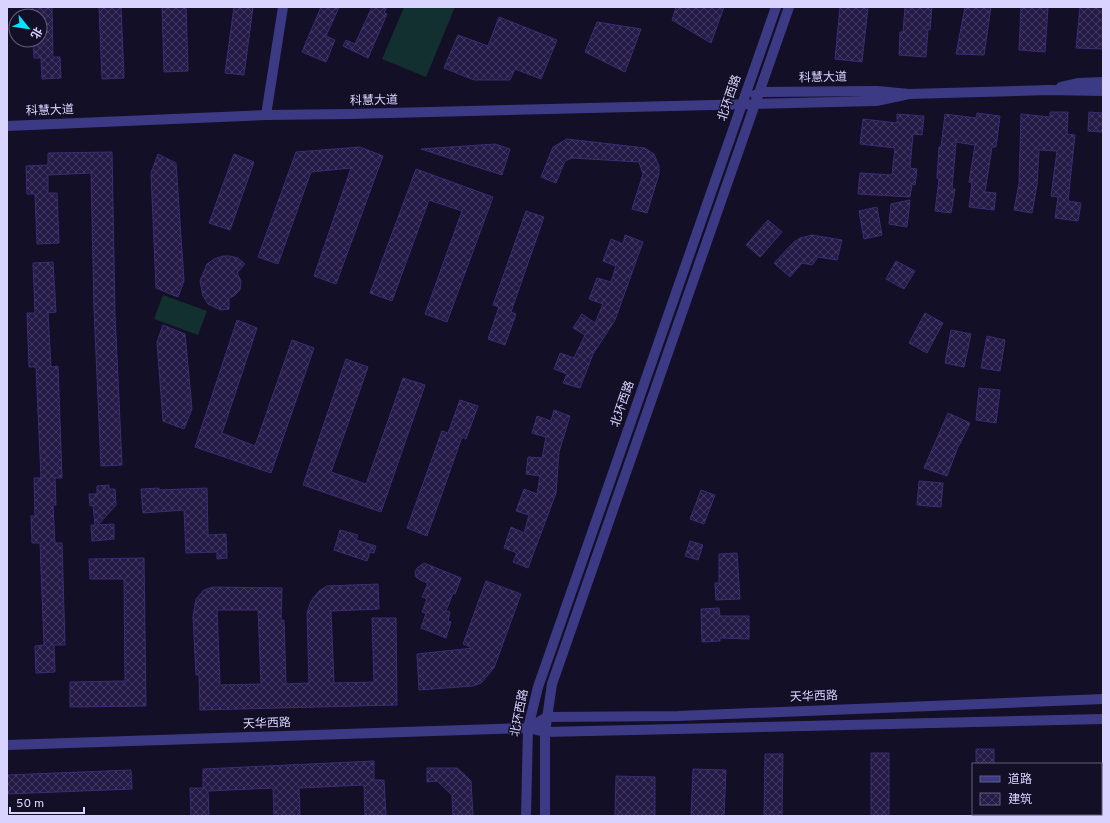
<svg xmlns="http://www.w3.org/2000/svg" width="1110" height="823" font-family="Overpass,'Noto Sans SC',sans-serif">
<defs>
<pattern id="building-cross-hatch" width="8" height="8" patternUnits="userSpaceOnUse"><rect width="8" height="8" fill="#241b47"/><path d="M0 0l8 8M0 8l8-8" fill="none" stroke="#433b63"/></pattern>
</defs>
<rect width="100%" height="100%" fill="#130f26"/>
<path fill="#12302f" d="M 404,7 L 455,7 L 426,77 L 382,59 Z
M 163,295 L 207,311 L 198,335 L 154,319 Z"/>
<path fill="url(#building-cross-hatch)" stroke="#3b2d73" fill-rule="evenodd" d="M 32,7 L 52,7 L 53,57 L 60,57 L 61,78 L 42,79 L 41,58 L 34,58 L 33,40 L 40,40 L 40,16 L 32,16 Z
M 103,7 L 121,7 L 124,78 L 102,79 L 99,8 Z
M 162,7 L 186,7 L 188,71 L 164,72 Z
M 234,7 L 253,7 L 244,75 L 225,73 Z
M 321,7 L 339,7 L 326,36 L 335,40 L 326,62 L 302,52 Z
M 372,7 L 387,7 L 384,13 L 387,14 L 368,58 L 343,46 L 346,40 L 355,44 Z
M 676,7 L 724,7 L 711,43 L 672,20 Z
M 840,7 L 868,7 L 862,62 L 835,59 Z
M 905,7 L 932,7 L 930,30 L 928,29 L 926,57 L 899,55 L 900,32 L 903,32 Z
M 965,7 L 991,7 L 984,55 L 956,54 Z
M 1021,7 L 1048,7 L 1045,52 L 1019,50 Z
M 1080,7 L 1103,7 L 1103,49 L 1076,48 Z
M 499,17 L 557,40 L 541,79 L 515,69 L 510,80 L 474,80 L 444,68 L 458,35 L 488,46 Z
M 597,22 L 641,29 L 625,72 L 585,52 Z
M 1050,112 L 1068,112 L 1067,134 L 1075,135 L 1068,201 L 1081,203 L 1078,221 L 1055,218 L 1058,197 L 1051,196 L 1057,151 L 1039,150 L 1037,185 L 1032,213 L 1014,210 L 1019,184 L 1021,114 L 1050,117 Z
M 1089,112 L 1103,113 L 1103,132 L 1088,131 Z
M 977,113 L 1000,116 L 996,147 L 992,147 L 985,192 L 996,193 L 994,210 L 969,207 L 972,183 L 969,182 L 975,145 L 956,142 L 952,189 L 955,189 L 951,213 L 935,211 L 939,179 L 937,178 L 939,147 L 941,147 L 945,114 L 976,118 Z
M 897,114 L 924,116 L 922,135 L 913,134 L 910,168 L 917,169 L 915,185 L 912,184 L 910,197 L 858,194 L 860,173 L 892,175 L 895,148 L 860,144 L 863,119 L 897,123 Z
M 567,139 L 645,148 L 654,154 L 659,166 L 659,174 L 647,213 L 632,209 L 643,174 L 639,162 L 572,158 L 565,161 L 556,183 L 541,177 L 553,147 Z
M 495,144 L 510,149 L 502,175 L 421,149 Z
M 360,147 L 383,156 L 336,284 L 314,276 L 351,168 L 311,172 L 278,264 L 258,257 L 296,152 Z
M 112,152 L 115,314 L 122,465 L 101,466 L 94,309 L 91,173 L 48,175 L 48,193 L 57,193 L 59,243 L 37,244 L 35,194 L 27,194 L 26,166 L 48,165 L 48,153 Z
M 158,154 L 176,163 L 184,281 L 178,297 L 156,288 L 151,173 Z
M 234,154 L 254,162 L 230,230 L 209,223 Z
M 416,169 L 493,197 L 447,322 L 425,314 L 462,211 L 429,200 L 392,301 L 370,293 Z
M 910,200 L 907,227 L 889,224 L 891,204 Z
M 877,207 L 882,235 L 864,239 L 859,211 Z
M 526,211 L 544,217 L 511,312 L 516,314 L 505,345 L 488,339 L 499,307 L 493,305 Z
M 768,220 L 782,232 L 760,257 L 746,245 Z
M 625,235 L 643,242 L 615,320 L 593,354 L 580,388 L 563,383 L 567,374 L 554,369 L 560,353 L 574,358 L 585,335 L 573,328 L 582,314 L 595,323 L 603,304 L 589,299 L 597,278 L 611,282 L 616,266 L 603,261 L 611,239 L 623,244 Z
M 812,235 L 842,240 L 837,260 L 818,257 L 812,265 L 802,263 L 790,277 L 774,263 L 794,242 L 800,238 Z
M 223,256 L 230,256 L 238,258 L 245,264 L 237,273 L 241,281 L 240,290 L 234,296 L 229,298 L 229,309 L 221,310 L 208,304 L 203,296 L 200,281 L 207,264 L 214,259 Z
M 896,261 L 915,271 L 904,289 L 886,279 Z
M 53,262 L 56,312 L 48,313 L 51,367 L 58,366 L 62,478 L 55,478 L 56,505 L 53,505 L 55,543 L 62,543 L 65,645 L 54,645 L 55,672 L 36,673 L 35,646 L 44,645 L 40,543 L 32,543 L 31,516 L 35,516 L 34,478 L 41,478 L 36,367 L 29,367 L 27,313 L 35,313 L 33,263 Z
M 925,313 L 943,323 L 927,353 L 909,343 Z
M 237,320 L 257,328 L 222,433 L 255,446 L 292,340 L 314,348 L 271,473 L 195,447 Z
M 163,325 L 185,334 L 192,409 L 184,429 L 163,421 L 157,342 Z
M 951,330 L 971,334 L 964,367 L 945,363 Z
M 987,336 L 1005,340 L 1000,371 L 981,368 Z
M 346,359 L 368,367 L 331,472 L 366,484 L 403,378 L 425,385 L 381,512 L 303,485 Z
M 979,388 L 1000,390 L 996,423 L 976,420 Z
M 460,400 L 478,406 L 466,439 L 462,437 L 427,536 L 407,528 L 442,431 L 448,433 Z
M 554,410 L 570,416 L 559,452 L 556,493 L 528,568 L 513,562 L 517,553 L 504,548 L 511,527 L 524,533 L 529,515 L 516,511 L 524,489 L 537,494 L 540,476 L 526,474 L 528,457 L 542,458 L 546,437 L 532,433 L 537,416 L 551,421 Z
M 948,413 L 970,423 L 960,444 L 959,444 L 947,476 L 924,468 Z
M 919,481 L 943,483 L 941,507 L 917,505 Z
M 109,485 L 109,489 L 115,489 L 116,505 L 98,525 L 114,524 L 114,539 L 92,541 L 91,525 L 95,525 L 93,505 L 90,506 L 89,494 L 97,494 L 97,486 Z
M 159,488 L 159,490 L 207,488 L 208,535 L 226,534 L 227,558 L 217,559 L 217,552 L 186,553 L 184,510 L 143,513 L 141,489 Z
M 701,490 L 715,495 L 704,524 L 690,519 Z
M 340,530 L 358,535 L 356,540 L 376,546 L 374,553 L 370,552 L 367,561 L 334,550 Z
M 690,541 L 703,545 L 698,560 L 685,556 Z
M 737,553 L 740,599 L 716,600 L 715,583 L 719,583 L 719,554 Z
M 144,558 L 146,706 L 70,707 L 70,682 L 125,681 L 124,579 L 90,579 L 89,559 Z
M 424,563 L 461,578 L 455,594 L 453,593 L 446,611 L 450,612 L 448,621 L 451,622 L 446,638 L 421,628 L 426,613 L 422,612 L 427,599 L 422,597 L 428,583 L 420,580 L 416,577 L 415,572 L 417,568 Z
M 486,581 L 521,594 L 494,668 L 481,683 L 473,686 L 419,690 L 417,654 L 473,648 L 463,644 Z
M 378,584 L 379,609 L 331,611 L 334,683 L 374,682 L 372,618 L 396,618 L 397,705 L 200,710 L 199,675 L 196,675 L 193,616 L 196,599 L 204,590 L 213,587 L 282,588 L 281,621 L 284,620 L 286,684 L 309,683 L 307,613 L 311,601 L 319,591 L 327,586 ZM 217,610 L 258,610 L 261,684 L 220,685 Z
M 719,608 L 720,616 L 749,616 L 749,639 L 720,638 L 720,641 L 702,642 L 701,609 Z
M 976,749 L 994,749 L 994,764 L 976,764 Z
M 871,753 L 889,753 L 889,816 L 871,816 Z
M 765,754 L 783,754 L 782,816 L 764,816 Z
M 374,761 L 374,780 L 384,780 L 386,816 L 365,816 L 364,785 L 299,788 L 300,816 L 274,816 L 273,788 L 208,791 L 209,816 L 191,816 L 190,788 L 203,788 L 203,769 Z
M 427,768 L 457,768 L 464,774 L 471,781 L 473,816 L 453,816 L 452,795 L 437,781 L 427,782 Z
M 693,769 L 726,770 L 724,816 L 691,816 Z
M 131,770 L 132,789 L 7,794 L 7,775 Z
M 616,776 L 655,777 L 655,816 L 615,816 Z"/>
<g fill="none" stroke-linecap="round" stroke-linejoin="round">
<path stroke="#3d3a85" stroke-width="10" d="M 1061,87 L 1079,83 L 1103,82
M 755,95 L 760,92 L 877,91 L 909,94 L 1049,90 L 1103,91
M 266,115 L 283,7
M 7,126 L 266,115 L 349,114 L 876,101 L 909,94
M 528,728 L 547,717 L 678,716 L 1103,699
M 7,745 L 528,728 L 545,732 L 1103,719
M 526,816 L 528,728 L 538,687 L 776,7
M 545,816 L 545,732 L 552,684 L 789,7"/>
</g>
<g text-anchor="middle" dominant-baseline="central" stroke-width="3" stroke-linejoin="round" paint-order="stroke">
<g font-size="12" fill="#d9d4ff" stroke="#130f26">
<text transform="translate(823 78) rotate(-1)">科慧大道</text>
<text transform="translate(730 98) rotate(-71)">北环西路</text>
<text transform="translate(374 101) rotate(-1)">科慧大道</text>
<text transform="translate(50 111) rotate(-2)">科慧大道</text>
<text transform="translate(623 404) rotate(-71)">北环西路</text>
<text transform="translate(814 697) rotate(-2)">天华西路</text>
<text transform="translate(520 713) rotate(-79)">北环西路</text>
<text transform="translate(267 724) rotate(-2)">天华西路</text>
</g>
</g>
<rect width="1110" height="823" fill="none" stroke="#d9d4ff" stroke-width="16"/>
<rect x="972" y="763" width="130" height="52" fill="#130f26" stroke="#625e7d"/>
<rect x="980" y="776" width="20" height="6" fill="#3d3a85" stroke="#625e7d"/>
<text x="1008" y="783" font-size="12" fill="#d9d4ff">道路</text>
<rect x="980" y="793" width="20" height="12" fill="url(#building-cross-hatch)" stroke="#625e7d"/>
<text x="1008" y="803" font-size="12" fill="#d9d4ff">建筑</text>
<g transform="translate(28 28) rotate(120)"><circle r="19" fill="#130f26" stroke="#625e7d"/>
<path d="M0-3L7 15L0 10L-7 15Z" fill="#00e5ff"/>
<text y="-6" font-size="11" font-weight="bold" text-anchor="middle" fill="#d9d4ff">北</text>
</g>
<path d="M10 807v6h74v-6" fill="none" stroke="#d9d4ff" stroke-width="2"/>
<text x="16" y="807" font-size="12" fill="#d9d4ff" stroke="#130f26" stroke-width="3" paint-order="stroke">50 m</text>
</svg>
